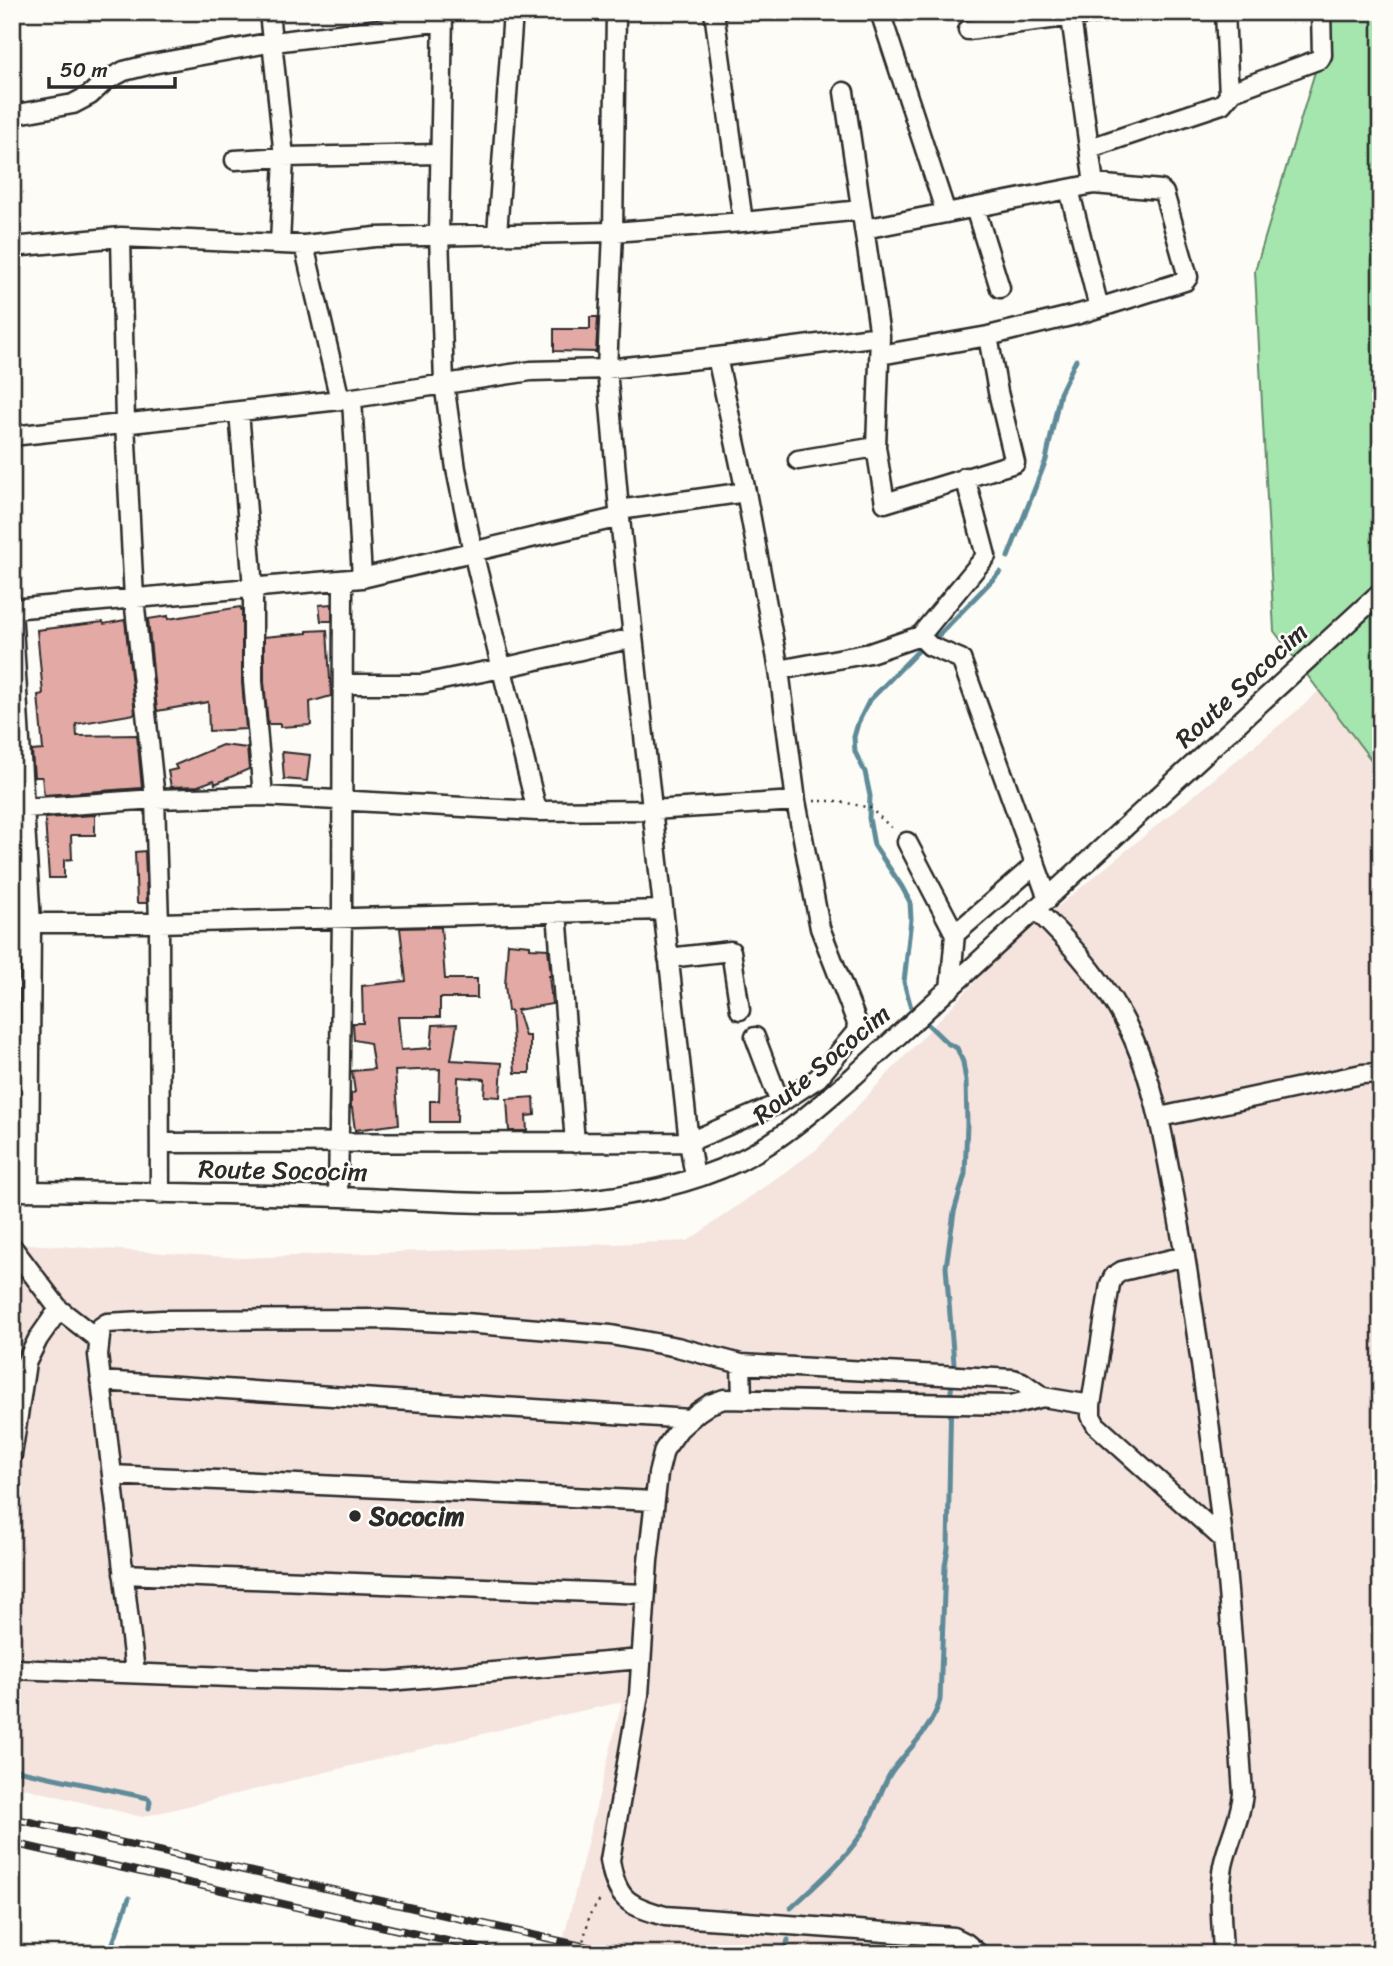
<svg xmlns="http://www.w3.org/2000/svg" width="1393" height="1966" font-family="Sriracha,sans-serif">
<rect width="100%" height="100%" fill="#fdfcf7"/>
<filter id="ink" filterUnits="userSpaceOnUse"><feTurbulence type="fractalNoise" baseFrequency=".0143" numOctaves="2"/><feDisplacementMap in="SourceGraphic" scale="14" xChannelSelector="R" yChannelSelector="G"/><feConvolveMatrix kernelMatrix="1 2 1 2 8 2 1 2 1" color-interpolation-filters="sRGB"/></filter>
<g filter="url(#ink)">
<path fill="#f5e3de" d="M 1381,631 L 1381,1954 L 607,1954 L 562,1945 L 622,1702 L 539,1720 L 142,1817 L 12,1785 L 12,1243 L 242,1258 L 688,1241 L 816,1150 L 1007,948 L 1303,706 Z"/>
<path fill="#a5e5ae" stroke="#68886c" stroke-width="2" d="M 1333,12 L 1381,12 L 1381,773 L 1274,631 L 1255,271 Z"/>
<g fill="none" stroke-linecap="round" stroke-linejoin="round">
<path stroke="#5e8b98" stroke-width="5" d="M 1008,557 L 1046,460 L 1060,393 L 1076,360
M 933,640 L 938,636 L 1000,572
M 12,1769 L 148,1798 L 150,1801 L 149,1808
M 791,1908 C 818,1883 849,1857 867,1825 C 877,1807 881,1787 892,1771 C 909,1748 932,1729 940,1700 L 945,1566 L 948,1548 L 951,1391 L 954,1363 L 946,1267 L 954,1212 L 965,1174 L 967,1124 L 966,1081 L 963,1062 L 957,1048 L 947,1043 L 911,1008 L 904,982 L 911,919 L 910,902 L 902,887 L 874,845 L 869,818 L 870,796 L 865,772 L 855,752 L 854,737 L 858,723 L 869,701 L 921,648
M 109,1954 L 129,1898
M 784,1954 L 788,1940"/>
</g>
<path fill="#e3a9a4" stroke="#2b2b2b" stroke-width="2" d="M 590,317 L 598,317 L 596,352 L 554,351 L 554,329 L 590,329 Z
M 332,604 L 332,621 L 321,621 L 319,605 Z
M 240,607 L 242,611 L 242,682 L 246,729 L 209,731 L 208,702 L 157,711 L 148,619 L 168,616 L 168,619 Z
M 125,620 L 135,714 L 76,724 L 77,736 L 137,735 L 142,788 L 44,795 L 42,777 L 34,777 L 32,751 L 43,750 L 38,695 L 43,694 L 37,630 L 103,622 L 104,624 Z
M 327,630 L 331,696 L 310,702 L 311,725 L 280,727 L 280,724 L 268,724 L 264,681 L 264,637 L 307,633 L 307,631 Z
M 222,745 L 247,748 L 249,769 L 215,784 L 214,780 L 198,786 L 171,787 L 168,771 L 177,769 L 175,765 Z
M 282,752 L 310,755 L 307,781 L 284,779 Z
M 95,815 L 95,835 L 71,835 L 72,859 L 64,860 L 64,878 L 49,878 L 45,818 Z
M 145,851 L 147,903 L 137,903 L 135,852 Z
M 441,927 L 445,979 L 477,979 L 477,998 L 440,998 L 440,1017 L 398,1017 L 401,1050 L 431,1048 L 433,1025 L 457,1024 L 451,1060 L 502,1063 L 500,1097 L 484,1096 L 485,1079 L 458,1077 L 457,1122 L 430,1122 L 430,1101 L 439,1101 L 440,1069 L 395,1071 L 399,1124 L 355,1130 L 352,1108 L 351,1108 L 351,1094 L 355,1092 L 352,1071 L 374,1069 L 370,1043 L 354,1040 L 353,1023 L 363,1023 L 362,986 L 406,981 L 400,928 Z
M 508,943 L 530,945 L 530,948 L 548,949 L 551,976 L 549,976 L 552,1004 L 517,1010 L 525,1036 L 530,1036 L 530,1073 L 515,1073 L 511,1011 L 508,1011 L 505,985 Z
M 534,1097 L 535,1115 L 526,1116 L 527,1131 L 509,1131 L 507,1099 Z"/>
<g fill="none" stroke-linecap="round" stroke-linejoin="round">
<defs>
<path id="minor" d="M 269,12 L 284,157 L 280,244
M 443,12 L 439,234 L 444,383 L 456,469 L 473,552 L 537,811
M 616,12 L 613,232 L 607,369 L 619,510 L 689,1142 L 695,1177
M 714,12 L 743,222
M 880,12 L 946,213
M 1225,12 L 1229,96
M 1071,17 L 1094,184
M 968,30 L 1104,12
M 844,92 L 880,336 L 876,447 L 885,503 L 1015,463 L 998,392 L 988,336
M 12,115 L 73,104 L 90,95 L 105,81 L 124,71 L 152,64 L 274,42 L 443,21
M 1090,148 L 1222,104 L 1233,91 L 1320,59 L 1322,55 L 1321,12
M 235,160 L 284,157 L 440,154
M 1069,189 L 1099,308
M 975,208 L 1000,288
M 864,229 L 1094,184 L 1161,190 L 1164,193 L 1188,277 L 1185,281 L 1079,314 L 988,336 L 880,355
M 497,234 L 513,12
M 121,237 L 125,423 L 134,598 L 155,799 L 159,923 L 160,1194
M 304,245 L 340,400
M 12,247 L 121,237 L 304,245 L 375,237 L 613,232 L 743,222 L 861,210
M 352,399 L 362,578
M 239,411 L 253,588 L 253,681 L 263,796
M 12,436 L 340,400 L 531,371 L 607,369 L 717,357 L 880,336
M 798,460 L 876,447
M 619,510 L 746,492
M 12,609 L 362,578 L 620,517
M 12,609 L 31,923 L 29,1191
M 920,636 L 930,646 L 961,659 L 1048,899
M 779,670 L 870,653 L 920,636 L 986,556 L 965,477
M 343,684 L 422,684 L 502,668 L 633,638
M 12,809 L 155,799 L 263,796 L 537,811 L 652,810 L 796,801
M 907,842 L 955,934 L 950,989
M 1036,910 C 1075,947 1112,990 1134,1040 C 1153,1084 1162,1130 1171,1178 C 1177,1212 1184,1247 1189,1282 C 1202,1368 1214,1453 1223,1539 C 1232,1624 1237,1708 1243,1793 C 1241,1819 1228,1841 1223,1866 C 1218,1895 1222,1925 1223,1954
M 557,912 L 575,1143
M 12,923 L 159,923 L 663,910
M 955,934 L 1036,864
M 668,958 L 731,951 L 740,1010
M 755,1037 L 780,1103
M 1160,1117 L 1362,1074 L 1381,1073
M 160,1143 L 689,1142 L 780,1103 L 818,1078 L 856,1032 L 857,1023 L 820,928 L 796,801 L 779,670 L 746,492 L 717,357
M 12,1191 C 122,1191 232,1194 341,1197 C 474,1202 615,1219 739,1161 C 782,1140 818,1107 854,1076 L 1381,592
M 338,1197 L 342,917 L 343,580
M 12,1247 L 59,1309 L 99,1340
M 1185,1256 L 1122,1271 L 1114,1276 L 1110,1284 L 1091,1405 L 1091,1416 L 1096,1425 L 1223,1539
M 741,1364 L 742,1399
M 100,1381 L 690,1419
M 12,1455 L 26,1363 L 38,1339 L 59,1309
M 112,1475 L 654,1501
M 123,1574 L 645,1594
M 12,1669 L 258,1678 L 389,1681 L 641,1659
M 135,1672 L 98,1355 L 101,1327 L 107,1323 L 162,1320 L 383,1319 L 465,1323 L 611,1335 L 677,1347 L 741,1364 L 1013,1379 L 1022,1382 L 1043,1397
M 979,1954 L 966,1943 L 954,1937 L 665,1916 C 628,1906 616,1899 610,1860 L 639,1695 L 648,1561 L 658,1474 L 664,1450 L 679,1429 L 698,1412 L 710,1404 L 724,1399 L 1011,1405 L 1043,1397 L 1091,1405"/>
</defs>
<use href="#minor" stroke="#2b2b2b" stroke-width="23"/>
<path stroke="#2b2b2b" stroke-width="2.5" stroke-dasharray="2 5" stroke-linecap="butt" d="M 814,801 L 838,801 L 870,808 L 895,831
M 590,1914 L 602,1897"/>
<use href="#minor" stroke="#fdfcf7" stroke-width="18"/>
<defs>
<path id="rail" d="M 12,1818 L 618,1954
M 12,1843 L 505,1954"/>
</defs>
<use href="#rail" stroke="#2b2b2b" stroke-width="8"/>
<use href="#rail" stroke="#fdfcf7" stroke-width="5" stroke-dasharray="16" stroke-linecap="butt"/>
<path stroke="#2b2b2b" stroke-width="2.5" stroke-dasharray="2 5" stroke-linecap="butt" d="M 580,1954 L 590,1914"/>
</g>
</g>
<circle fill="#2b2b2b" stroke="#fdfcf7" stroke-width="2.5" cx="355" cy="1516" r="7"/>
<g text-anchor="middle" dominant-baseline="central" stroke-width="5" stroke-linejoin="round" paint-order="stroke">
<g font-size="26" fill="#2b2b2b" stroke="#fdfcf7">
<text transform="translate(1241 685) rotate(-43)">Route Sococim</text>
<text transform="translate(821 1064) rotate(-40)">Route Sococim</text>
<text transform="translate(283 1170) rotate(1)">Route Sococim</text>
</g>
<g font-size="26" font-weight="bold" fill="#2b2b2b" stroke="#fdfcf7" text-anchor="start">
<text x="369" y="1516">Sococim</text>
</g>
</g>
<rect width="1393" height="1966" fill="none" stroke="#fdfcf7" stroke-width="42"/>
<rect x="21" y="21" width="1351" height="1924" fill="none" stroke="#2b2b2b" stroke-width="2.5" filter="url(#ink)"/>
<path d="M49 77v10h126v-10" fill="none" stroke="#2b2b2b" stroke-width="3.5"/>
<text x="60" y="77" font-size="21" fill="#2b2b2b" stroke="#fdfcf7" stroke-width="5" paint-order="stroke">50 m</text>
</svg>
